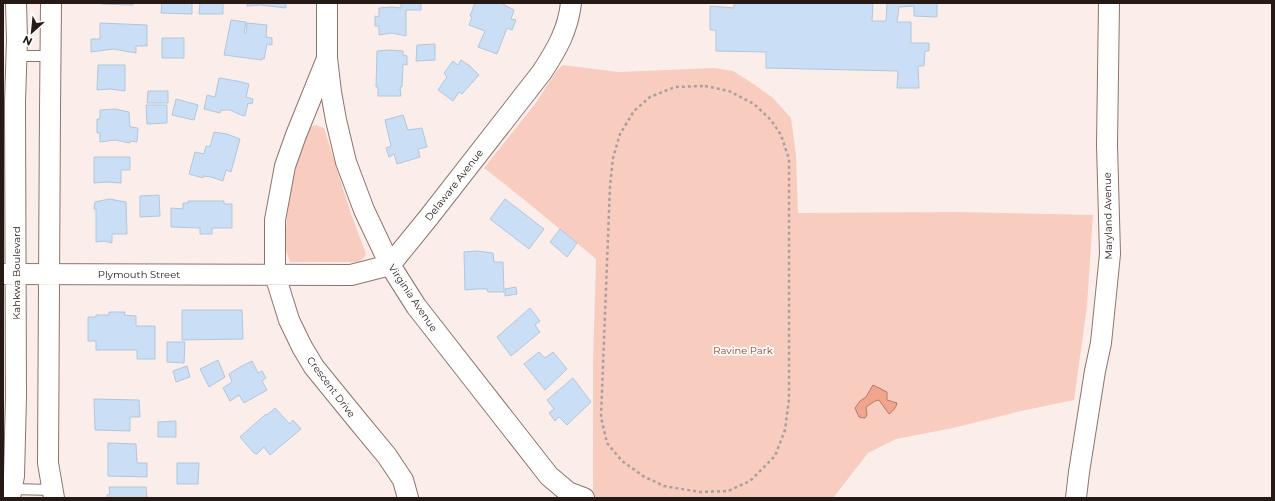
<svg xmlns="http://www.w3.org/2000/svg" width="1275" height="501" font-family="Montserrat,sans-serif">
<rect width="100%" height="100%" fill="#fbeeea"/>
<path fill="#f8ccbf" d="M 563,65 L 618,72 L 714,68 L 733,71 L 755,85 L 773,98 L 791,118 L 796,155 L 798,213 L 956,212 L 1093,215 L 1087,306 L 1074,400 L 1021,411 L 953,428 L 896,439 L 868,453 L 833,498 L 593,498 L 593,365 L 596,259 L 527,202 L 484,168 L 535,104 L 558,69 Z
M 315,125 L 324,128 L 351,214 L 366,254 L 364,258 L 358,262 L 290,262 L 285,247 L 287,217 L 292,183 L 300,151 L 311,127 Z"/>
<path fill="#f2a58d" stroke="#b47b69" d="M 873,385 L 887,392 L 887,400 L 897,403 C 896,408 893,411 889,414 L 879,400 L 875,401 L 866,407 L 867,415 L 865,418 L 864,418 L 859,417 L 855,408 L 860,401 L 866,397 Z"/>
<path fill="#cadff5" stroke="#b1c6db" d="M 101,3 L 133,3 L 133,5 L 101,4 Z
M 162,3 L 192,3 L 192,14 L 161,13 Z
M 200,3 L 223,3 L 223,14 L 199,14 Z
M 247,3 L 286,3 L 286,8 L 260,5 L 247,6 Z
M 401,3 L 421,3 L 421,10 L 406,10 L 406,36 L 392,33 L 379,35 L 379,26 L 375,26 L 375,16 L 379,17 L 379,8 L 392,7 L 401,8 Z
M 475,3 L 501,3 L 514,10 L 511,19 L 516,20 L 512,30 L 507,28 L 497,54 L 478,47 L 485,31 L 469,25 L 472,17 L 470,16 Z
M 734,3 L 873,3 L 872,21 L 886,21 L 887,3 L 937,3 L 937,17 L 914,16 L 914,6 L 899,7 L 897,22 L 911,22 L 911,43 L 929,43 L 929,51 L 925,51 L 924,66 L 918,66 L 919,88 L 897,88 L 898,71 L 766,68 L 766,52 L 716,51 L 716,30 L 710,30 L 710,6 L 734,8 Z
M 231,20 L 246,22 L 244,33 L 246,33 L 247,23 L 267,25 L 266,37 L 272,38 L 272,45 L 267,44 L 264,59 L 262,58 L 262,60 L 224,55 Z
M 100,23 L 147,25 L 147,46 L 136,46 L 136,53 L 113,49 L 91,52 L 91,39 L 100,39 Z
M 162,38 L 184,38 L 184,58 L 162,58 Z
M 435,44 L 435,60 L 416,61 L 417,45 Z
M 389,50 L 403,51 L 403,55 L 407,56 L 407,65 L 403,64 L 402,87 L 400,87 L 401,96 L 378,96 L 378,87 L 376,87 L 377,51 Z
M 461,60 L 470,66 L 479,75 L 462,94 L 459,92 L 453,101 L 438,90 L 447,77 L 444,73 L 453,61 L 458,65 Z
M 98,65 L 125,65 L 125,91 L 110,89 L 97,90 Z
M 219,78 L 237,81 L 249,84 L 246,97 L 253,99 L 252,104 L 248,103 L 245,116 L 241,115 L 230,110 L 221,110 L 220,113 L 204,109 L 207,95 L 215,97 Z
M 148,91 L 168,91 L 168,103 L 147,103 Z
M 176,99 L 198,105 L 194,120 L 172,115 Z
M 146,105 L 167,105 L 167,123 L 147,124 Z
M 115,109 L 129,112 L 130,127 L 138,128 L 137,142 L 130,141 L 130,143 L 115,140 L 100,142 L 100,133 L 97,133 L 97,119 L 100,119 L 100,110 Z
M 403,115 L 408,130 L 422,128 L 427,147 L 418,149 L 420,157 L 397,164 L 394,154 L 389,157 L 386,148 L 391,146 L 385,120 Z
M 214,132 L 227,134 L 240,139 L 231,172 L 226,170 L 223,181 L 211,177 L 203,176 L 203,178 L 189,174 L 195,152 L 204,154 L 206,146 L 210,147 Z
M 94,157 L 130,157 L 130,170 L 121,170 L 121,183 L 107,182 L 94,183 Z
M 159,195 L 160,216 L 140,217 L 140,196 Z
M 109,199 L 126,202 L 127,234 L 112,234 L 112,243 L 104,241 L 96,242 L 96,209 L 94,209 L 95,202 Z
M 505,199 L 544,229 L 529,249 L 490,219 Z
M 188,201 L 224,201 L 224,204 L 232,204 L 232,228 L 212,228 L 212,234 L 200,234 L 200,228 L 171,227 L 171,208 L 183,209 L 183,203 L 188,203 Z
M 560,229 L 577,243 L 567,257 L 550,242 Z
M 477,251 L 493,253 L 494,262 L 503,262 L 504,292 L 488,292 L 487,289 L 477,289 L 465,290 L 464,252 Z
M 516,287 L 517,294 L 505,296 L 505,289 Z
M 530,308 L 540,321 L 535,325 L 540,332 L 511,356 L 497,337 Z
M 182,310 L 242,310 L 243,339 L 182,340 Z
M 109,312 L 125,312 L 124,315 L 136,316 L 136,326 L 155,326 L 155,359 L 137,359 L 137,350 L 96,350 L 96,341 L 88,341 L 88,317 L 96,317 L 96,315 L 109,315 Z
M 167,342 L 185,342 L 184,363 L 167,362 Z
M 539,352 L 545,358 L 553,352 L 567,369 L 545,390 L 524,364 Z
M 218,360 L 225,377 L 209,387 L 200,369 Z
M 252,361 L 258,373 L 262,371 L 266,378 L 262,381 L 267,390 L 244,403 L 239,395 L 230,401 L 223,388 L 232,382 L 229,374 L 240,367 Z
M 187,366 L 190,377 L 176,382 L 173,371 Z
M 573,378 L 591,402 L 567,425 L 559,417 L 555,421 L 549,413 L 554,409 L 547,400 Z
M 94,399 L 139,400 L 140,417 L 130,417 L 130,431 L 95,430 Z
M 275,408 L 290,424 L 293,420 L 301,429 L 270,455 L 264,447 L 257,454 L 254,453 L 240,437 L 266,414 L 267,415 Z
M 176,421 L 176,437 L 158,437 L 158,422 Z
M 108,443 L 136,444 L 137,463 L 147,463 L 147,477 L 108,476 Z
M 177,463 L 199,463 L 198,484 L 177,484 Z
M 109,487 L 146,487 L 147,498 L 107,498 L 107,495 L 110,494 Z"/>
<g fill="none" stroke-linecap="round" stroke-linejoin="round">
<defs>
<path id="service" d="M 16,56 L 50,56
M 11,489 L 53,490"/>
<path id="minor" d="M 51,3 L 50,109 L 48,463 L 54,498
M 327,3 L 327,58 L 331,92 L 336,120 L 346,162 L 364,210 L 390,265 L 416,306 L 549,476 L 568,492 L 584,498
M 326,61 L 296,135 L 285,166 L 275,220 L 275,275 L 289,320 L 302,347 L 314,367 L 358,421 L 387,456 L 403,480 L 408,498
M 3,274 L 351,275 L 390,265 L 429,217 L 542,72 C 557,49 568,30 571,3
M 10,498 L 14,476 L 16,397 L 15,102 L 17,40 L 16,3
M 1076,498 L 1079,472 L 1095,371 L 1101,343 L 1110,254 L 1107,145 L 1109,3"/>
</defs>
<use href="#service" stroke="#8f736b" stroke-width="12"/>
<use href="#minor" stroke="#8f736b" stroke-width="22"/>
<path stroke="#ab9f9b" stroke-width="2.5" stroke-dasharray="3 3" stroke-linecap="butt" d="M 705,86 L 729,91 L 754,104 L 771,120 L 781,135 L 789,159 L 789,399 L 785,430 L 775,456 L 750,481 L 728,491 L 700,492 L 664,486 L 643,476 L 622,461 L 607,443 L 601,417 L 610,186 L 613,158 L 620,134 L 634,111 L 650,97 L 675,87 Z"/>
<use href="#service" stroke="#fff" stroke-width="10"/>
<use href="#minor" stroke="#fff" stroke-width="20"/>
</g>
<g text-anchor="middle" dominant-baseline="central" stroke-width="3.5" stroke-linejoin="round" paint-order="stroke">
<g font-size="10" fill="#251a16" stroke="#fff">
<text transform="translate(454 185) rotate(-52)">Delaware Avenue</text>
<text transform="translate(1108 216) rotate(-91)">Maryland Avenue</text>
<text transform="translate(16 273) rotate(-90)">Kahkwa Boulevard</text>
<text x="139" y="274">Plymouth Street</text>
<text transform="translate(413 298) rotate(56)">Virginia Avenue</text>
<text transform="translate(331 387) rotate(53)">Crescent Drive</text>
</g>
<g font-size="10" fill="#913819" stroke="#fff">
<text x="743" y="350">Ravine Park</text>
</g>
</g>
<rect width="1275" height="501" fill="none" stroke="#251a16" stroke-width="8"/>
<g transform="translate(32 32) rotate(207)" stroke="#ffffff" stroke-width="3" paint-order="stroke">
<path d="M0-3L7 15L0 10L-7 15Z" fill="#251a16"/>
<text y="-6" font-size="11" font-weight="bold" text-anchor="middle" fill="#251a16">N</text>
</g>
</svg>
